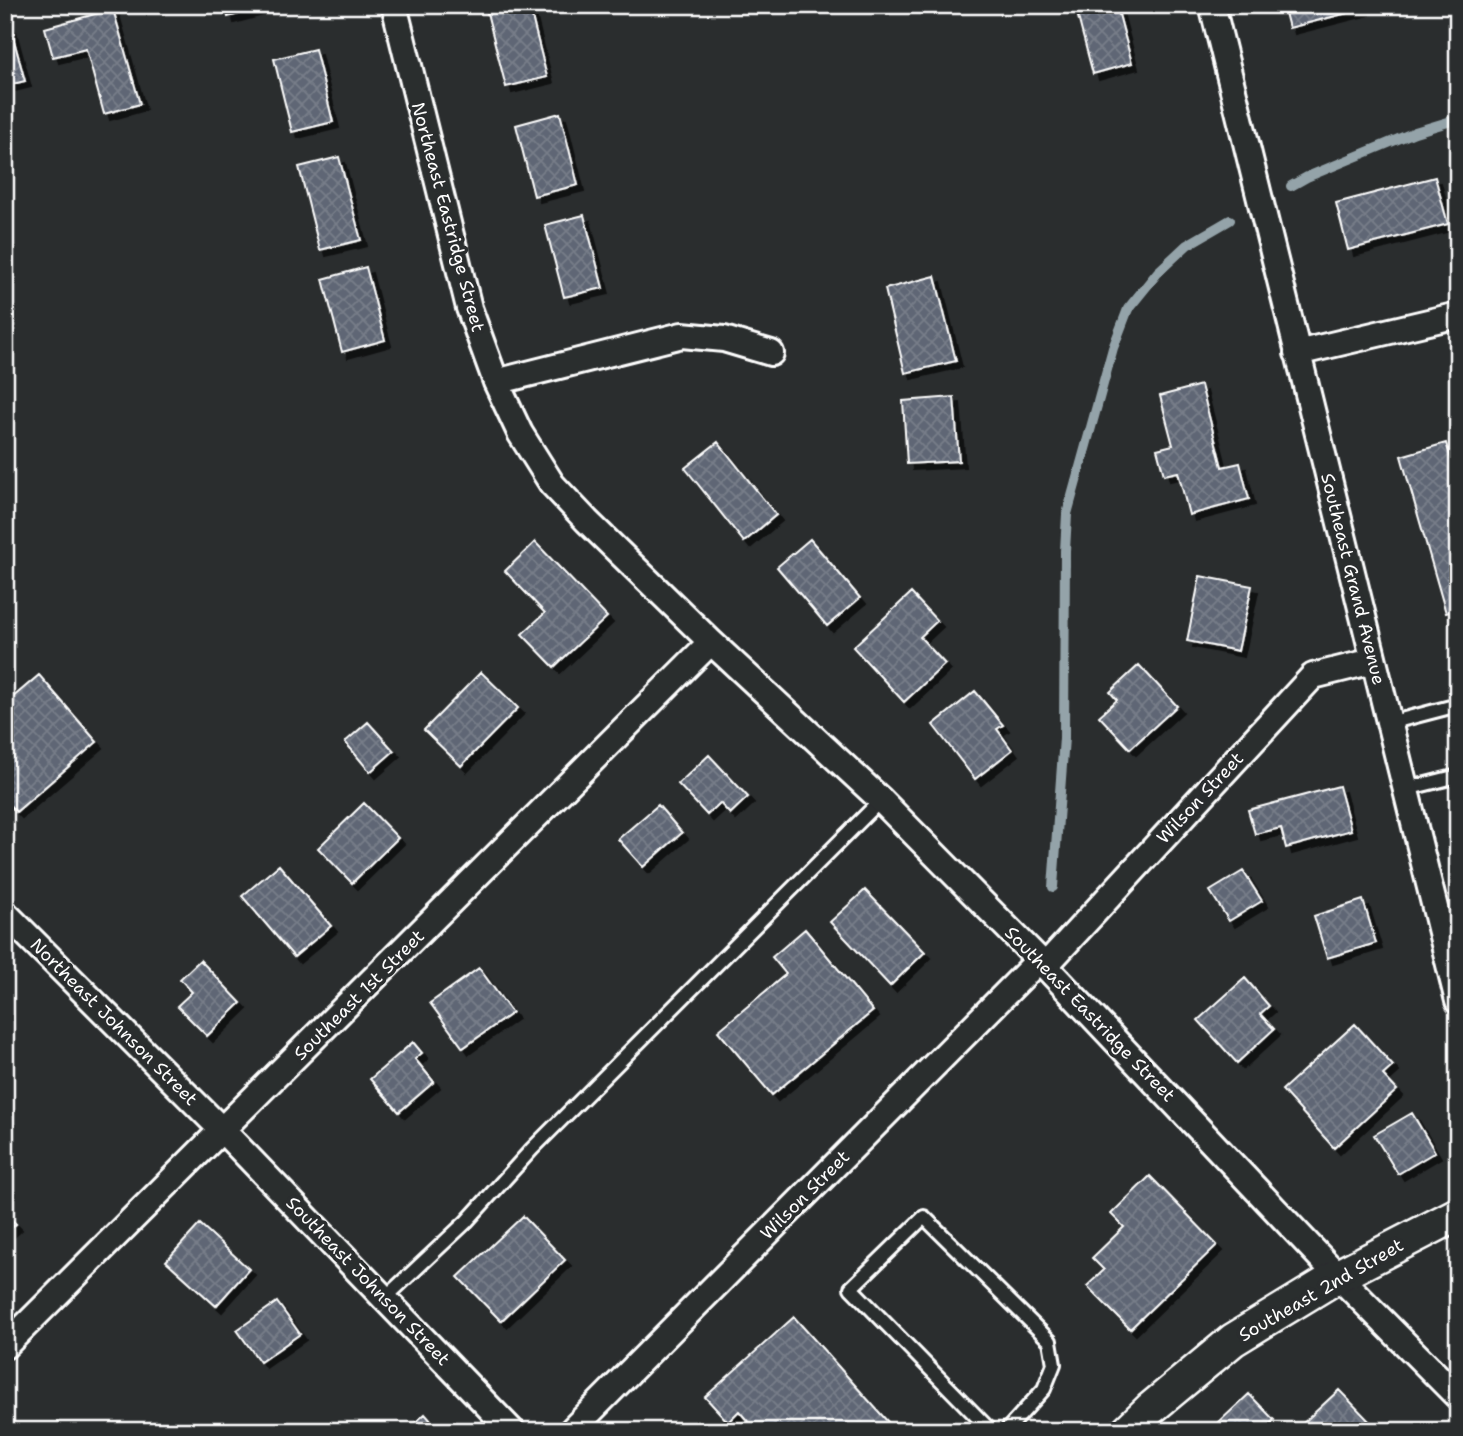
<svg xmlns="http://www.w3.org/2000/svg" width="1463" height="1436" font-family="'Shantell Sans',sans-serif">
<defs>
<pattern id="building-cross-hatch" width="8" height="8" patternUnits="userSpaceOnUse" patternTransform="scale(1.75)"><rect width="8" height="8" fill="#5f6674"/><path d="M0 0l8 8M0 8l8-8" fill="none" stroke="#777d89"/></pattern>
<filter id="shadow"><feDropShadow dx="6" dy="6" stdDeviation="0" flood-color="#0009"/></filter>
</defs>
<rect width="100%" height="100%" fill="#2a2d2e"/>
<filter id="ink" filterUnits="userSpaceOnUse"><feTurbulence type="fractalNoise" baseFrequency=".0143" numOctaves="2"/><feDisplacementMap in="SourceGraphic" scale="14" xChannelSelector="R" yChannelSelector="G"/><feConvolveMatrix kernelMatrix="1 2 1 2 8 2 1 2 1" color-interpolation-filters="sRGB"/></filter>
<g filter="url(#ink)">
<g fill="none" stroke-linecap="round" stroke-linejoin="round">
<path stroke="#94a3a9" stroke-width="10" d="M 1291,186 L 1307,177 L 1415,132 L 1458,119
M 1053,887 L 1064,738 L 1065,551 L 1067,514 L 1113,348 L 1128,309 L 1158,272 L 1187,245 L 1230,220"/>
</g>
<path fill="url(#building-cross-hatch)" stroke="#fff" stroke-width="2" filter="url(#shadow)" d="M 225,5 L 272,5 L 228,17 Z
M 485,5 L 529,5 L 547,77 L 506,87 Z
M 1283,5 L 1362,5 L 1363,9 L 1289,28 Z
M 1117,7 L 1132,63 L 1093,74 L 1078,17 Z
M 113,9 L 140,104 L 104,114 L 86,49 L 53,57 L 45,28 Z
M 10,26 L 25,81 L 5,86 L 5,27 Z
M 315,49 L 333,122 L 292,132 L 274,59 Z
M 560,113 L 578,185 L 534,196 L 516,125 Z
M 339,157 L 361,240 L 320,250 L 299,167 Z
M 1435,177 L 1448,224 L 1348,250 L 1336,203 Z
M 584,215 L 603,288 L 564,297 L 545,225 Z
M 366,267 L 385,340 L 342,352 L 323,279 Z
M 935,276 L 956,361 L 905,373 L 885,289 Z
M 1201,385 L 1222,467 L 1240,463 L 1249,499 L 1189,515 L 1178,472 L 1164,475 L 1157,449 L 1173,445 L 1160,396 Z
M 954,397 L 959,461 L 907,464 L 903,401 Z
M 718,442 L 776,515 L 744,542 L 685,468 Z
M 1446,443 L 1458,480 L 1458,610 L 1446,613 L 1401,456 Z
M 810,539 L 860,598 L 827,626 L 777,567 Z
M 535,542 L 607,617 L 554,667 L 522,634 L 545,613 L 505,571 Z
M 1200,576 L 1252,586 L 1238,651 L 1187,641 Z
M 911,593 L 937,621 L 920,637 L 945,664 L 904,702 L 853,647 Z
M 1139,665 L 1177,706 L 1130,749 L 1099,716 L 1117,700 L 1110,692 Z
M 481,672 L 518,708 L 461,766 L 424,730 Z
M 39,675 L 97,742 L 16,812 L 5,800 L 5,704 Z
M 975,691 L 1003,725 L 997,729 L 1012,750 L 975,779 L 933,725 Z
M 368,722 L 394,751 L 370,772 L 345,742 Z
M 709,755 L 748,797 L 730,814 L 720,803 L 707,815 L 678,784 Z
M 1339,786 L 1351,830 L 1286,848 L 1281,828 L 1255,834 L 1248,810 Z
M 364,803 L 398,838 L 352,883 L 318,848 Z
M 658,805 L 682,833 L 643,867 L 618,839 Z
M 279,865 L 331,926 L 294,957 L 242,896 Z
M 1243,871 L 1262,901 L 1229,921 L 1210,891 Z
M 865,890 L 925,952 L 890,986 L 830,922 Z
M 1363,900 L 1376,943 L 1327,958 L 1314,916 Z
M 805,929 L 873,1011 L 772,1095 L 718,1031 L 786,974 L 772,957 Z
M 200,960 L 241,1003 L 207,1036 L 177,1006 L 192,992 L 180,979 Z
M 479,968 L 512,1013 L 463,1048 L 430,1003 Z
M 1245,978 L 1269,1006 L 1260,1014 L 1274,1029 L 1237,1063 L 1198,1020 Z
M 1355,1024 L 1393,1066 L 1383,1075 L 1397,1090 L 1334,1148 L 1282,1090 Z
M 413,1042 L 422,1053 L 415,1059 L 434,1082 L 399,1112 L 370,1079 Z
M 1412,1113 L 1435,1152 L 1398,1174 L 1374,1135 Z
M 1150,1176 L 1217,1245 L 1130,1329 L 1087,1286 L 1104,1270 L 1092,1258 L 1124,1227 L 1111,1214 Z
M 5,1213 L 16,1224 L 5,1234 Z
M 523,1216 L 565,1260 L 501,1321 L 458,1277 Z
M 200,1224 L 249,1269 L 216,1306 L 166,1261 Z
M 277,1302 L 300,1334 L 260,1362 L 237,1330 Z
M 794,1317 L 896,1431 L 756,1431 L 739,1411 L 728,1422 L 705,1397 Z
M 1339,1390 L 1371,1423 L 1363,1431 L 1303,1431 L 1299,1427 Z
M 1249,1394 L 1274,1420 L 1263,1431 L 1227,1431 L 1219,1422 Z
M 425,1414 L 440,1431 L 406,1431 Z"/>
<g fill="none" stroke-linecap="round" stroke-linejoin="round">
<defs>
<path id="service" d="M 1389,723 L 1458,705
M 1406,789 L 1458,776
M 385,1298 L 466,1222 L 532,1149 L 881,800
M 991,1431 L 851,1288 L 924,1217 L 1050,1341 L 1054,1364 L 1044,1389 L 1006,1431"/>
<path id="minor" d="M 394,5 L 469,308 L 496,382 L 520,433 L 552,484 L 587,521 L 711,642 L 881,800 L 1045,966 L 1338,1276 L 1458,1397
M 1212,5 L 1458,1001
M 1297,353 L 1458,315
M 496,382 L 682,335 L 724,339 L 771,353
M 5,913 L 223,1131 L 512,1431
M 1045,966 L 1313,676 L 1373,661
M 5,1346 L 711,642
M 571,1431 L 1039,960"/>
<path id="tertiary" d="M 1127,1431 L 1150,1409 L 1233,1340 L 1338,1276 L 1458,1214"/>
</defs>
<use href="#service" stroke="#fff" stroke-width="18"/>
<use href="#minor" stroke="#fff" stroke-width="30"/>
<use href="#tertiary" stroke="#fff" stroke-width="37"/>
<use href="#service" stroke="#2a2d2e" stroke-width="12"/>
<use href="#minor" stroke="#2a2d2e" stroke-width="24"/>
<use href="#tertiary" stroke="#2a2d2e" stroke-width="32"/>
</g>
</g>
<g text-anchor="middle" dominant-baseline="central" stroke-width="7" stroke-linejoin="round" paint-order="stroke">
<g font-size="18" fill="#fff" stroke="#2a2d2e">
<text transform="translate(448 217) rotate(75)">Northeast Eastridge Street</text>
<text transform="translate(1353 579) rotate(76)">Southeast Grand Avenue</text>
<text transform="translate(1200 798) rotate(-47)">Wilson Street</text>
<text transform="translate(359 995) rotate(-45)">Southeast 1st Street</text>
<text transform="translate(1090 1014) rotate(46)">Southeast Eastridge Street</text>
<text transform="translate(114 1022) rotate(45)">Northeast Johnson Street</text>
<text transform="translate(805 1195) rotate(-45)">Wilson Street</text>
<text transform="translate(368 1281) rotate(46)">Southeast Johnson Street</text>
<text transform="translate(1321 1290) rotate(-30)">Southeast 2nd Street</text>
</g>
</g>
<rect width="1463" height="1436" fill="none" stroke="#2a2d2e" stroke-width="28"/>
<rect x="14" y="14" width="1435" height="1408" fill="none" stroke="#fff" stroke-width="2.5" filter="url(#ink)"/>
</svg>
